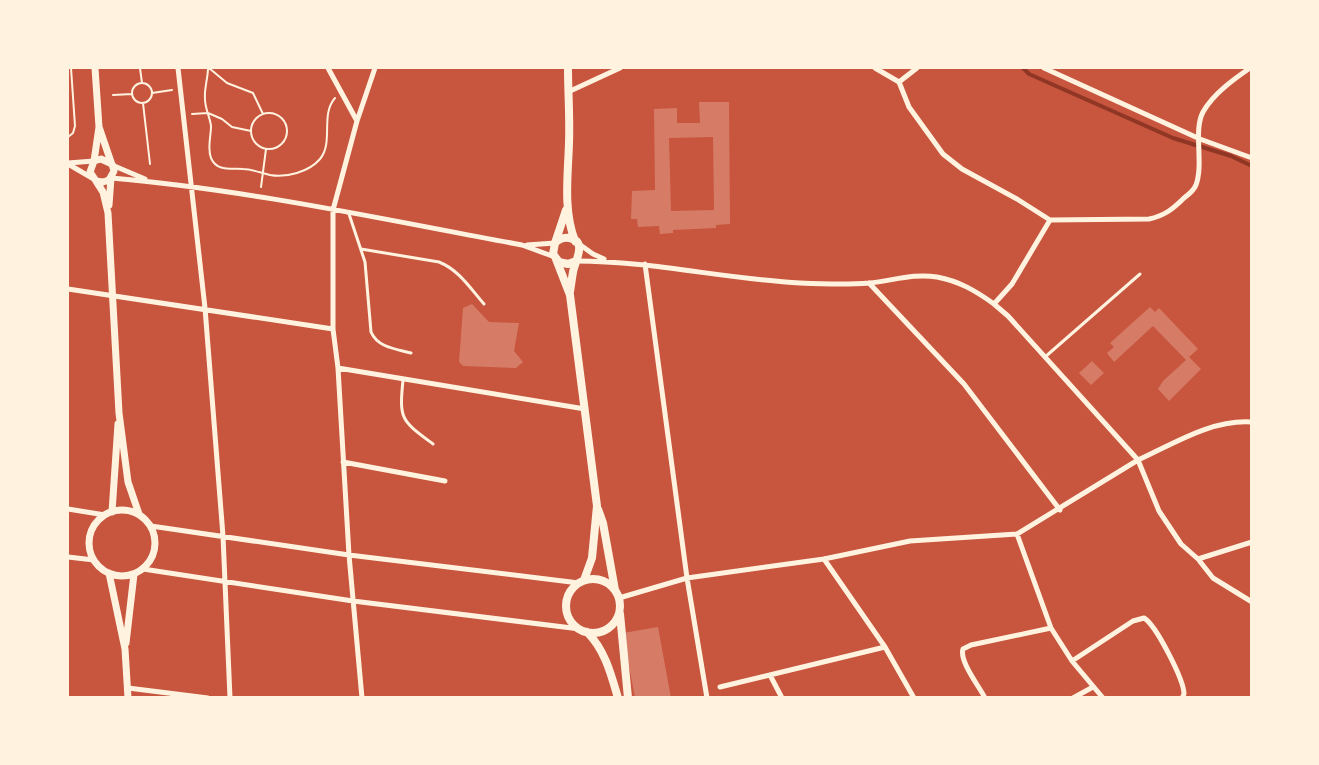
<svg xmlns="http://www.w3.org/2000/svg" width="1319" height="765" font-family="'Open Sans',sans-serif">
<rect width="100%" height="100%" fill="#c8553d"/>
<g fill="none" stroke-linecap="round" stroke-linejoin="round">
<path stroke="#8f3625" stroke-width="4" d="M 1023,68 L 1029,74 L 1173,138 L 1231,156 L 1252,166"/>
</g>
<path fill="#d67c66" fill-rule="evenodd" d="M 699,102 L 729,102 L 730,224 L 716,225 L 716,228 L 673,230 L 673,233 L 660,234 L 659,226 L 638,227 L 637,219 L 631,219 L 632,191 L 655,190 L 654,109 L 677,108 L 677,123 L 700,123 ZM 713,137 L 714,210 L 671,211 L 669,138 Z
M 472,304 L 489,322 L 519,323 L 514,351 L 523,362 L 516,368 L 463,366 L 459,362 L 463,308 Z
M 1150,307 L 1155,312 L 1159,308 L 1198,349 L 1189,357 L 1201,369 L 1169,401 L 1158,389 L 1163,381 L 1186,360 L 1153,326 L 1114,362 L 1107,353 L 1114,347 L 1110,343 Z
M 1092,361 L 1104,373 L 1091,385 L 1079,373 Z
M 658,627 L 671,698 L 635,698 L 623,633 Z"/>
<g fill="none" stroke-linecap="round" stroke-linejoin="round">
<path stroke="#fff3e0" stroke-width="2" d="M 140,68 L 142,83
M 208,68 C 208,78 204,89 205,99 C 205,109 210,117 211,126 C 211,137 207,148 211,158 C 217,172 231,168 243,169 C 252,169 261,173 270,175 C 286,178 309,172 320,159 C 334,142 320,115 335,98
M 209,68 L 227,83 L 253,93 L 263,114
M132 93a10 10 0 1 1 20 0a10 10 0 1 1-20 0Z
M 152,93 L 172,90
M 113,95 L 132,94
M 143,103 L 150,164
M251 131a18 18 0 1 1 36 0a18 18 0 1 1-36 0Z
M 192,114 L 208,113 L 222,119 L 232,127 L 251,131
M 68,137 L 73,133 L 75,126 L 71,68
M 261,187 L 266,149"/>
<path stroke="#fff3e0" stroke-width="3" d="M 349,214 L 365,262 L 371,332 C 378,348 397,349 411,353
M 361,249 L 439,262 C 459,270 470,288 484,304
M 1045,357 L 1140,274
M 403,380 C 399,420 401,420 433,444"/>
<path stroke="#fff3e0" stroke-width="5" d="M 178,68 L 205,308 L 223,536 L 230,698
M 328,68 L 357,121
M 875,68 L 899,82 L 909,107 L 943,154 L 962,169 L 1017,199 L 1050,220
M 1044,68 L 1200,139 L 1252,158
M 899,82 L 917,68
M 568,92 L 620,68
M 68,163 L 94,161
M 68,164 L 92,178
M 112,165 L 145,179
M 111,178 C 250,190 386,220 522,245 L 555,257
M 579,244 L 593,254 L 604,259
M 527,245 L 555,243
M 576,261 C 651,261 725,279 800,283 C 822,284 846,285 869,283 C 892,281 913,273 937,277 C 959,281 976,291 994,304 L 1012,284 L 1050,220 L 1149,219 C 1164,216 1173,209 1184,198 C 1188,195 1194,190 1196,185 C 1204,163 1193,131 1203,112 C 1213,94 1234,79 1250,68
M 645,264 L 687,578 L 707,698
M 869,283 L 964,384 L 1060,510
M 68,289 L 333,329 L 338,368 L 349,555 L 362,698
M 994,304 L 1008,316 L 1138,460 L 1017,534 L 1051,628 L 1072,661 L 1103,698
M 333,329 L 333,210 L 357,121 L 375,68
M 338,368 L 585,409
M 1252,422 C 1212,419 1173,444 1138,460 L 1159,511 L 1181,544 L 1198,559 L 1213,578 L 1252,602
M 343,462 L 445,481
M 68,509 L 105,515
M 151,526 L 349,555 L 579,583
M 68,557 L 94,560
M 824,559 L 885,647 L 914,698
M 1198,559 L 1252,542
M 143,569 L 353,601 L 580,629
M 619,598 L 687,578 L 824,559 L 910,541 L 1017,534
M 1072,661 L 1133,621 L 1144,618 C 1156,625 1184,680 1184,694 L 1182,698
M 770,675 L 782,698
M 720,687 L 885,647
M 128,688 L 208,698
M 985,698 C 979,686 959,661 963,649 L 971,645 L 1051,628
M 1073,698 L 1093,687"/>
<path stroke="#fff3e0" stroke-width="7" d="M 95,68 L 99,127 L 111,162
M 94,161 L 101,159 L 112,164 L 114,171 L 109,180 L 103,182 L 96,181 L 90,172 L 94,161 L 99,127
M 96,181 L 103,192 L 108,213 L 119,413 L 128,482 L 139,514
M 109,205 L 111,178
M89 543a33 33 0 1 1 66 0a33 33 0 1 1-66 0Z
M 112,512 L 118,424
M 109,573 L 125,649 L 128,698
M 126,643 L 134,574"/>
<path stroke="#fff3e0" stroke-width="8" d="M 568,68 C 568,93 570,118 569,143 C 568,176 563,210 575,241
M 555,243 L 566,210
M 556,259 L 570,295 L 597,506 L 592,558 L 584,580
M 570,292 C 571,285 572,278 573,272 C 575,261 588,241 569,238 C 563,237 559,239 555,243 L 553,254 L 559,262 L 568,264 L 576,261
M 598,509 L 603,523 L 615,590
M566 606a27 27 0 1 1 54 0a27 27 0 1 1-54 0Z
M 620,614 L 628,698
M 587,632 C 605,650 611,674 618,698"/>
</g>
<rect width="1319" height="765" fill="none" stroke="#fff3e0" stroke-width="138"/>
</svg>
